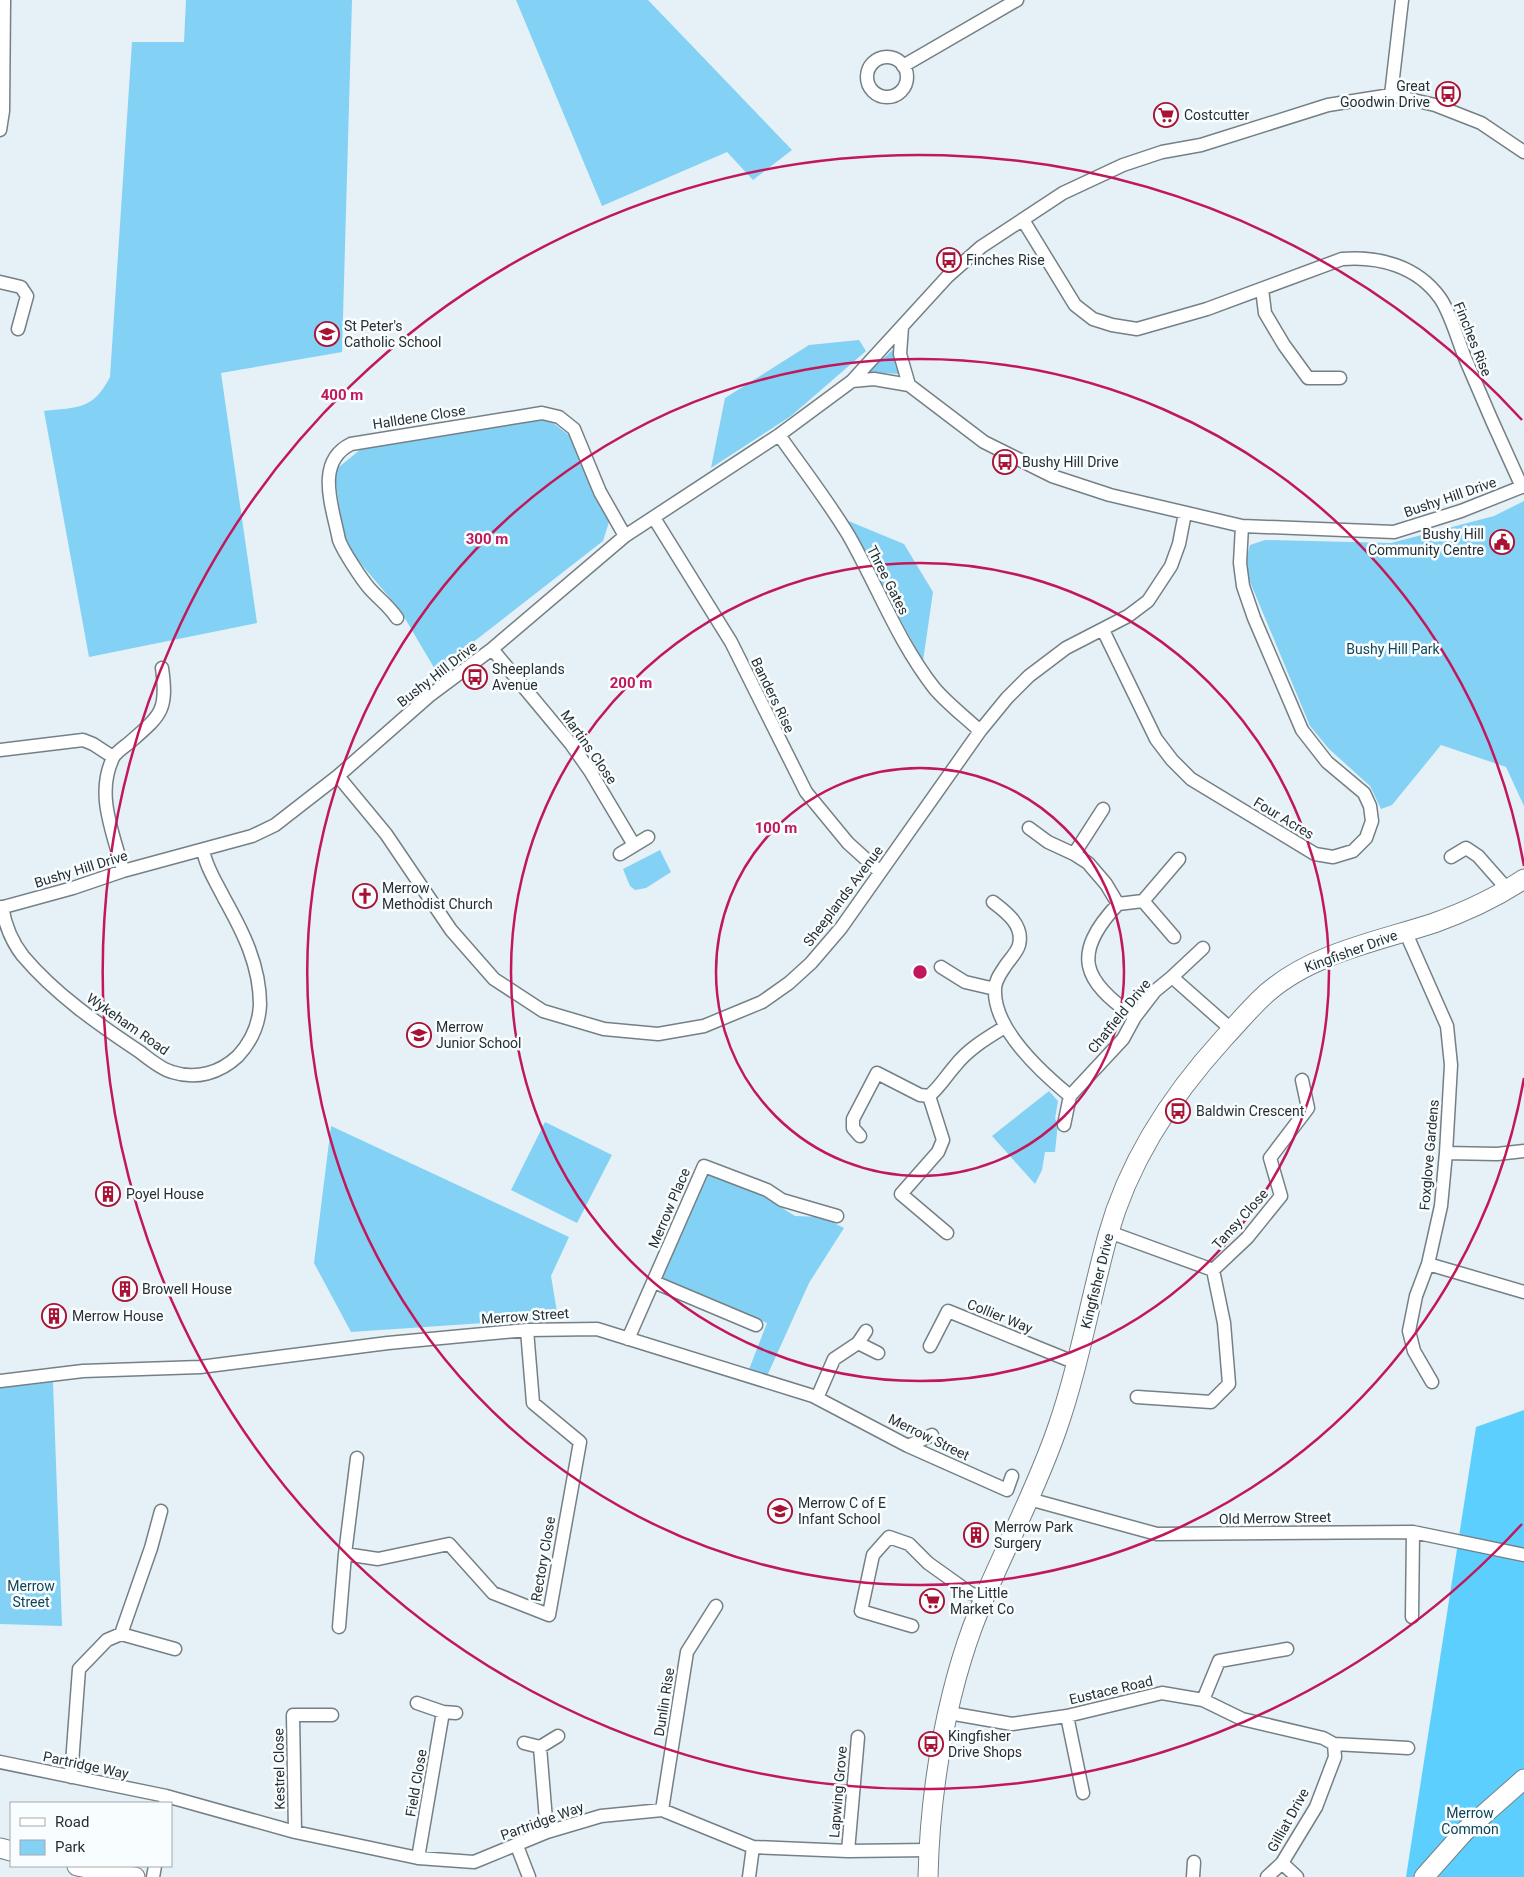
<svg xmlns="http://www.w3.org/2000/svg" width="1524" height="1877" font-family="Roboto,sans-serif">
<rect width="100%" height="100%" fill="#e5f1f6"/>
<path fill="#83d1f5" d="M 186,0 L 352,0 L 342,352 L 221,373 L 257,623 L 89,657 L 44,411 C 78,407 93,410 110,377 L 132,42 L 184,42 Z
M 516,0 L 648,0 L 792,150 L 753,180 L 727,152 L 602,206 Z
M 859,340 L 866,351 L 791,416 L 711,468 L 725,398 L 809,345 Z
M 895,348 L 895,364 L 899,374 L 868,372 Z
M 539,420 L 552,422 L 570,436 L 609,522 L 603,541 L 436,671 L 400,610 L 345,545 L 334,471 L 361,449 Z
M 1524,501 L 1524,806 L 1506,767 L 1441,745 L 1392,805 L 1381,809 L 1370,786 L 1329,749 L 1310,726 L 1248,577 L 1246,561 L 1250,545 L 1265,540 L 1391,543 L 1494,516 Z
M 846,520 L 904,544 L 933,592 L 923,661 Z
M 660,850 L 671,872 L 646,888 L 635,890 L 630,886 L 623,869 Z
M 1049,1091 L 1058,1101 L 1055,1119 L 1058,1122 L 1055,1152 L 1045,1152 L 1042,1170 L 1035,1184 L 992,1136 Z
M 545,1122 L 612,1155 L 577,1223 L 511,1190 Z
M 331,1126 L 569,1237 L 551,1276 L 558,1318 L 351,1332 L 314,1263 Z
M 706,1174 L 763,1196 L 795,1216 L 822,1217 L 844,1228 L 809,1283 L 767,1376 L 748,1372 L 767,1323 L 661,1278 Z
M 53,1382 L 62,1626 L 0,1624 L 0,1388 Z"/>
<path fill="#5ccfff" d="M 1524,1410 L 1524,1877 L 1406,1877 L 1476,1427 Z"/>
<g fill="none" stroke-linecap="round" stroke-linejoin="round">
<defs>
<path id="street" d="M867 77a20 20 0 1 1 40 0a20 20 0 1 1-40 0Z
M 903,66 L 1017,0
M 1391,95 L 1402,0
M 0,130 L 3,111 L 4,0
M 1023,220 L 1075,305 L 1093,319 L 1112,325 L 1137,329 L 1207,309 L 1342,259 C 1379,256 1417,266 1440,298 C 1450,312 1458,340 1465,358 C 1483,401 1502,444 1522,487
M 0,282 L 21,287 L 27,296 L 18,329
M 1262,289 L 1265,313 L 1284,345 L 1308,378 L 1340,378
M 902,327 L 900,354 L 909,385
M 852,381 L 874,379 L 909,385 L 984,442 L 1052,476 L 1110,495 L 1242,526 L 1394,532 L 1461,511 L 1524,486
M 779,435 C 803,469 828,501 849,536 C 878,587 898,642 935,689 C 948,704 965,717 980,731
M 654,518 L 731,642 L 806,792 L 848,843 L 880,872
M 397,618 C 388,605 380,600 370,589 C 362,580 343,551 339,540 C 333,508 314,462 351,444 L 542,413 L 559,417 L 574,429 L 600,492 L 625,536
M 1103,630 L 1156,739 L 1172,760 L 1191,779 L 1315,854 L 1333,857 L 1353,851 L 1366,838 L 1372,821 L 1370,806 L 1364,793 L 1327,762 L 1302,730 L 1254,618 L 1243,586 L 1240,563 L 1242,526
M 492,649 L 571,744 L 590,771 L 634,845
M 0,750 L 83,740 L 93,744 L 113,757
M 338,776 L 386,834 L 451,930 L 494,979 L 543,1011 L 604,1029 L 658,1034 L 704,1026 L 762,1002 L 789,983 L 811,963 L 841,928 L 980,731 L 1007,698 L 1029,676 L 1066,648 L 1128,616 L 1148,601 L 1171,566 L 1179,544 L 1185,513
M 1029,828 L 1048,842 L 1074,854 L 1088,863 L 1106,884 L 1118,904 C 1071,954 1082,981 1135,1017
M 620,854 L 648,837
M 1074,854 L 1103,809
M 1451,857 L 1466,848 L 1478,856 L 1508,890
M 123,871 C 114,834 95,795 113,758 C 115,753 124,747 129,743 C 161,715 168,711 162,668
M 1143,901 L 1179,859
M 993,902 C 1006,912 1024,925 1019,945 C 1017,953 1008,961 1004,968 C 1000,974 995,981 995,989 C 993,1029 1042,1073 1070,1096
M 1118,904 L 1143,901 L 1174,937
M 2,907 C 5,924 12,942 23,956 C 55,994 98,1024 140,1052 C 149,1059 161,1069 172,1072 C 196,1080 220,1073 238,1056 C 251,1042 259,1024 260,1005 C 260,965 243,932 224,898 C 216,882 206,867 203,850
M 0,908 L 73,888 L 123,871 L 252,836 L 275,825 L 338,776 L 429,696 L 492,649 L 625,536 L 779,435 L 852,381 L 948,276 L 981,247 L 1063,193 L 1123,165 L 1162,152 L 1201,145 L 1328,105 L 1391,95 L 1435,105 L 1481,123 L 1524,152
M 1405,931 L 1447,1026 L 1451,1065 L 1446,1153 L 1441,1206 L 1428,1264 L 1416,1296 L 1409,1331 L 1414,1351 L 1432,1382
M 941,967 L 965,982 L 995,989
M 1172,977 L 1203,948
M 929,1096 L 943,1140 L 938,1152 L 901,1194 L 947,1233
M 1070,1096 L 1123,1039 L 1135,1017 L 1155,991 L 1172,977 L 1232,1030
M 1064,1125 L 1070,1096
M 860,1136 L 853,1128 L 853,1119 L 877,1073 L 920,1095 L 929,1096 C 940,1087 946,1076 955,1066 C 968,1049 987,1038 1005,1027
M 1446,1153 L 1497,1154 L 1524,1151
M 1109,1232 L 1213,1270 L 1224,1323 L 1229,1384 L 1211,1402 L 1137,1397
M 1428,1264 L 1524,1292
M 1213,1270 L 1247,1238 L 1281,1196 L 1270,1158 L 1308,1108 L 1302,1080
M 654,1282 L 756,1325
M 628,1339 L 704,1166 L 767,1190 L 782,1200 L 837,1216
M 858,1343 L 866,1331
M 930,1346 L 948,1311 L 1076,1363
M 0,1381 L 83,1371 L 200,1367 L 388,1343 L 527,1330 L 597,1329 L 813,1396 L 908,1446 L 1007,1490 L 1012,1476
M 817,1398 L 834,1359 L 858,1343 L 878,1353
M 908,1446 L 932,1435
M 1029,1499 L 1157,1534 L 1413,1532 L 1524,1555
M 345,1554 L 378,1559 L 449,1544 L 493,1593 L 549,1615 L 580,1442 L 533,1403 L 527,1330
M 1412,1617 L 1413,1532
M 912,1626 L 861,1611 L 873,1555 L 889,1537 L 909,1544 L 928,1563 L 970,1593 L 983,1598
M 339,1627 L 345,1554 L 357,1458
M 121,1634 L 175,1649
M 1203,1700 L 1219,1661 L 1287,1649
M 417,1703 L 443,1712 L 456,1713
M 949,1713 L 1012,1724 L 1067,1716 L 1162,1693 L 1203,1700 L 1242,1719 L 1323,1738 L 1334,1744 L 1408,1748
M 1067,1716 L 1083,1793
M 524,1743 L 540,1747 L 558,1736
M 540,1747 L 547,1832
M 0,1762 L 166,1796
M 71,1777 L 79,1669 L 107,1640 L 121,1634 L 151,1548 L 161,1511
M 165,1803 L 166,1796 L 295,1832 L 418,1858 L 474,1862 L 547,1832 L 601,1816 L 662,1810 L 753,1847 L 848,1851 L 929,1850
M 662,1810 L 687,1652 L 716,1606
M 295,1832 L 293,1715 L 332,1715
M 517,1846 L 529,1877
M 848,1851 L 858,1737
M 418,1858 L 443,1712
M 1282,1863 L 1297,1877
M 153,1877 L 155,1866
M 749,1877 L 753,1847
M 1193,1877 L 1194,1862
M 1267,1877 L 1282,1863 L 1316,1807 L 1335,1757 L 1334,1744"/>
<path id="secondary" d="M 0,1848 L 11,1851
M 77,1866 L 135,1877
M 928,1877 C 930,1785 948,1680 985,1596 C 1009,1540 1037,1487 1057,1429 C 1079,1366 1090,1300 1108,1235 C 1129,1160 1172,1095 1224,1038 C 1239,1022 1252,1006 1268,992 C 1313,953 1379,941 1434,923 C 1465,912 1497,897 1524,879
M 1424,1877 L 1465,1831 L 1524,1779"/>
</defs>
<use href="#street" stroke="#758085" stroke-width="15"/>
<use href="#secondary" stroke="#758085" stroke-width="21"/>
<use href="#street" stroke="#fff" stroke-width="12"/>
<use href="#secondary" stroke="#fff" stroke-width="19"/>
</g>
<g fill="none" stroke="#c2185b" stroke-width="2.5">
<circle cx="920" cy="972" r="204"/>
<circle cx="920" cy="972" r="409"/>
<path d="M1524 1078A613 613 0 1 1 1524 866"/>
<path d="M1522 1524A817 817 0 1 1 1522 420"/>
</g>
<defs>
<symbol id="bus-ring" viewBox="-11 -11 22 22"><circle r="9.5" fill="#f8fdff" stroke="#a91232" stroke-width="1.5"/><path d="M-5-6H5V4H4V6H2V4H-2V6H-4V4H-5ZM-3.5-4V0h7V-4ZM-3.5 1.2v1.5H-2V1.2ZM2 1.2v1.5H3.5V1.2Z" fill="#a91232"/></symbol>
<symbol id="supermarket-ring" viewBox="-11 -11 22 22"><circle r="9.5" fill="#f8fdff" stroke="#a91232" stroke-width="1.5"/><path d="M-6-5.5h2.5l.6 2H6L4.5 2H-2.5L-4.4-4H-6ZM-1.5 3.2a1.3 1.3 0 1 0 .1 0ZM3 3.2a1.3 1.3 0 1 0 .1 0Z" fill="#a91232"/></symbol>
<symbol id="school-ring" viewBox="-11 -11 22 22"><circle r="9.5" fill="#f8fdff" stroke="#a91232" stroke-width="1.5"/><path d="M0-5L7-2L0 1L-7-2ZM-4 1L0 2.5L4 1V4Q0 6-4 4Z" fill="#a91232"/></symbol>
<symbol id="civic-ring" viewBox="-11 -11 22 22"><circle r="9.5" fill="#f8fdff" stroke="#a91232" stroke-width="1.5"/><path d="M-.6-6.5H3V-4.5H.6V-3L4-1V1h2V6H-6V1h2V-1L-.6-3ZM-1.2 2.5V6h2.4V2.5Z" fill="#a91232"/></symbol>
<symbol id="church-ring" viewBox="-11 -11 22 22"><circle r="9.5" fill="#f8fdff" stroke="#a91232" stroke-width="1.5"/><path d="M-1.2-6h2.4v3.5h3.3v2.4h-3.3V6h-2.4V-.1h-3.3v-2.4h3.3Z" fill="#a91232"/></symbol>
<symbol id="building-ring" viewBox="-11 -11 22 22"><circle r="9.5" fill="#f8fdff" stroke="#a91232" stroke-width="1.5"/><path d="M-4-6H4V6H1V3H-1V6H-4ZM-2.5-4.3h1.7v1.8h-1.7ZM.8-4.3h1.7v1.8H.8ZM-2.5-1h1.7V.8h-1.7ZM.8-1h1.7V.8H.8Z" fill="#a91232"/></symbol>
</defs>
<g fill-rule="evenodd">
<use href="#bus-ring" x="1434" y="80" width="28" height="28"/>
<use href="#supermarket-ring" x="1152" y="101" width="28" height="28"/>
<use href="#bus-ring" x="935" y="246" width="28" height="28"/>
<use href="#school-ring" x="313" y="320" width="28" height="28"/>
<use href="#bus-ring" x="991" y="448" width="28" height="28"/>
<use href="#civic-ring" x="1488" y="528" width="28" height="28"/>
<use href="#bus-ring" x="461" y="663" width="28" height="28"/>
<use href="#church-ring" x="351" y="882" width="28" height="28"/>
<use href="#school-ring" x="405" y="1021" width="28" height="28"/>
<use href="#bus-ring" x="1164" y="1097" width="28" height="28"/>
<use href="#building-ring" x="94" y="1180" width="28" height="28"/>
<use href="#building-ring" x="111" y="1275" width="28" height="28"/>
<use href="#building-ring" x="40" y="1302" width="28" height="28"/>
<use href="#school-ring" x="766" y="1497" width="28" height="28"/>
<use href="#building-ring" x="962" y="1521" width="28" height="28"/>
<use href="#supermarket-ring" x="918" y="1587" width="28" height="28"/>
<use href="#bus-ring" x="917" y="1730" width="28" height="28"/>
</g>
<g text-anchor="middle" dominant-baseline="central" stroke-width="5" stroke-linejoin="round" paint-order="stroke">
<g font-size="14" fill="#292e30" stroke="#f8fdff" text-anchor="start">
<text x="1430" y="86" text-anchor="end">Great<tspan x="1430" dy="16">Goodwin Drive</tspan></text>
<text x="1184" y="115">Costcutter</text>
<text x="966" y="260">Finches Rise</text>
<text x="344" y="326">St Peter's<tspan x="344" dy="16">Catholic School</tspan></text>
<text x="1022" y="462">Bushy Hill Drive</text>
<text x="1484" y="534" text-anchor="end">Bushy Hill<tspan x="1484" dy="16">Community Centre</tspan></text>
<text x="492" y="669">Sheeplands<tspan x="492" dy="16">Avenue</tspan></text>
<text x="382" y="888">Merrow<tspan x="382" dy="16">Methodist Church</tspan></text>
<text x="436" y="1027">Merrow<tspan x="436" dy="16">Junior School</tspan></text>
<text x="1196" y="1111">Baldwin Crescent</text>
<text x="126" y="1194">Poyel House</text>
<text x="142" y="1289">Browell House</text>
<text x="72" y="1316">Merrow House</text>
<text x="798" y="1503">Merrow C of E<tspan x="798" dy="16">Infant School</tspan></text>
<text x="994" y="1527">Merrow Park<tspan x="994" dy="16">Surgery</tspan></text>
<text x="950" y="1593">The Little<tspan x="950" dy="16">Market Co</tspan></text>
<text x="948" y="1736">Kingfisher<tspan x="948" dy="16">Drive Shops</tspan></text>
</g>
<g font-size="14" fill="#292e30" stroke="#f8fdff">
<text transform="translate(1473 339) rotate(68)">Finches Rise</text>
<text transform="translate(419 417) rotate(-9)">Halldene Close</text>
<text transform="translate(1450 497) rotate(-19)">Bushy Hill Drive</text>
<text transform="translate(888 580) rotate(63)">Three Gates</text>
<text transform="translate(437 674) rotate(-38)">Bushy Hill Drive</text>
<text transform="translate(773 695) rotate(64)">Banders Rise</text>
<text transform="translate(589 747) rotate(55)">Martins Close</text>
<text transform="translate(1284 818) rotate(31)">Four Acres</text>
<text transform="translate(81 869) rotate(-17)">Bushy Hill Drive</text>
<text transform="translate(843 896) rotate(-53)">Sheeplands Avenue</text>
<text transform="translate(1351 951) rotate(-20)">Kingfisher Drive</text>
<text transform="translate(1119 1016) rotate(-51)">Chatfield Drive</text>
<text transform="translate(128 1024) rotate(35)">Wykeham Road</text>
<text transform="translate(1429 1155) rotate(-85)">Foxglove Gardens</text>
<text transform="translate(669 1208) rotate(-67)">Merrow Place</text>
<text transform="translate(1240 1219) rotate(-48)">Tansy Close</text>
<text transform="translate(1097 1281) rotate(-76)">Kingfisher Drive</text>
<text transform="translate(525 1316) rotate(-4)">Merrow Street</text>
<text transform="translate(1000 1316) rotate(22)">Collier Way</text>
<text transform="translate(929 1437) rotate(26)">Merrow Street</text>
<text transform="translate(1275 1518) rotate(-1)">Old Merrow Street</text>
<text transform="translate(543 1559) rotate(-80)">Rectory Close</text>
<text transform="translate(1111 1690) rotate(-13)">Eustace Road</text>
<text transform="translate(664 1702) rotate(-81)">Dunlin Rise</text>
<text transform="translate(86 1765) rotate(12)">Partridge Way</text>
<text transform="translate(279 1769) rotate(-91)">Kestrel Close</text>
<text transform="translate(416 1783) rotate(-80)">Field Close</text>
<text transform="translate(838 1792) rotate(-85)">Lapwing Grove</text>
<text transform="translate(1288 1820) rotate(-61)">Gilliat Drive</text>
<text transform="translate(542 1821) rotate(-20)">Partridge Way</text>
</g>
<g font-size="14" fill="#124457" stroke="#f8fdff">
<text x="1393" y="649">Bushy Hill Park</text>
<text x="31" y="1586">Merrow<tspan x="31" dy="16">Street</tspan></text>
<text x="1470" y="1813">Merrow<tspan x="1470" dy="16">Common</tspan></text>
</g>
</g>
<circle cx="920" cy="972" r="8" fill="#c2185b" stroke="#f8fdff" stroke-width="2.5"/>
<g font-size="15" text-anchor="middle" font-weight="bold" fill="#c2185b" stroke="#f8fdff" stroke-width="5" stroke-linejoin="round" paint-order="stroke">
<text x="342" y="400">400 m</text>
<text x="487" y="544">300 m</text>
<text x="631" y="688">200 m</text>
<text x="776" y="833">100 m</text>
</g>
<rect x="10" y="1802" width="162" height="65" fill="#f8fdff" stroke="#a5aaac"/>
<rect x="20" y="1818" width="25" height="8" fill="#ffffff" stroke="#a5aaac"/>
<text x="55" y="1827" font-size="15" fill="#292e30">Road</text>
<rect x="20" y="1840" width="25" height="15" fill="#83d1f5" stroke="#a5aaac"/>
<text x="55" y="1852" font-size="15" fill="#292e30">Park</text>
</svg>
